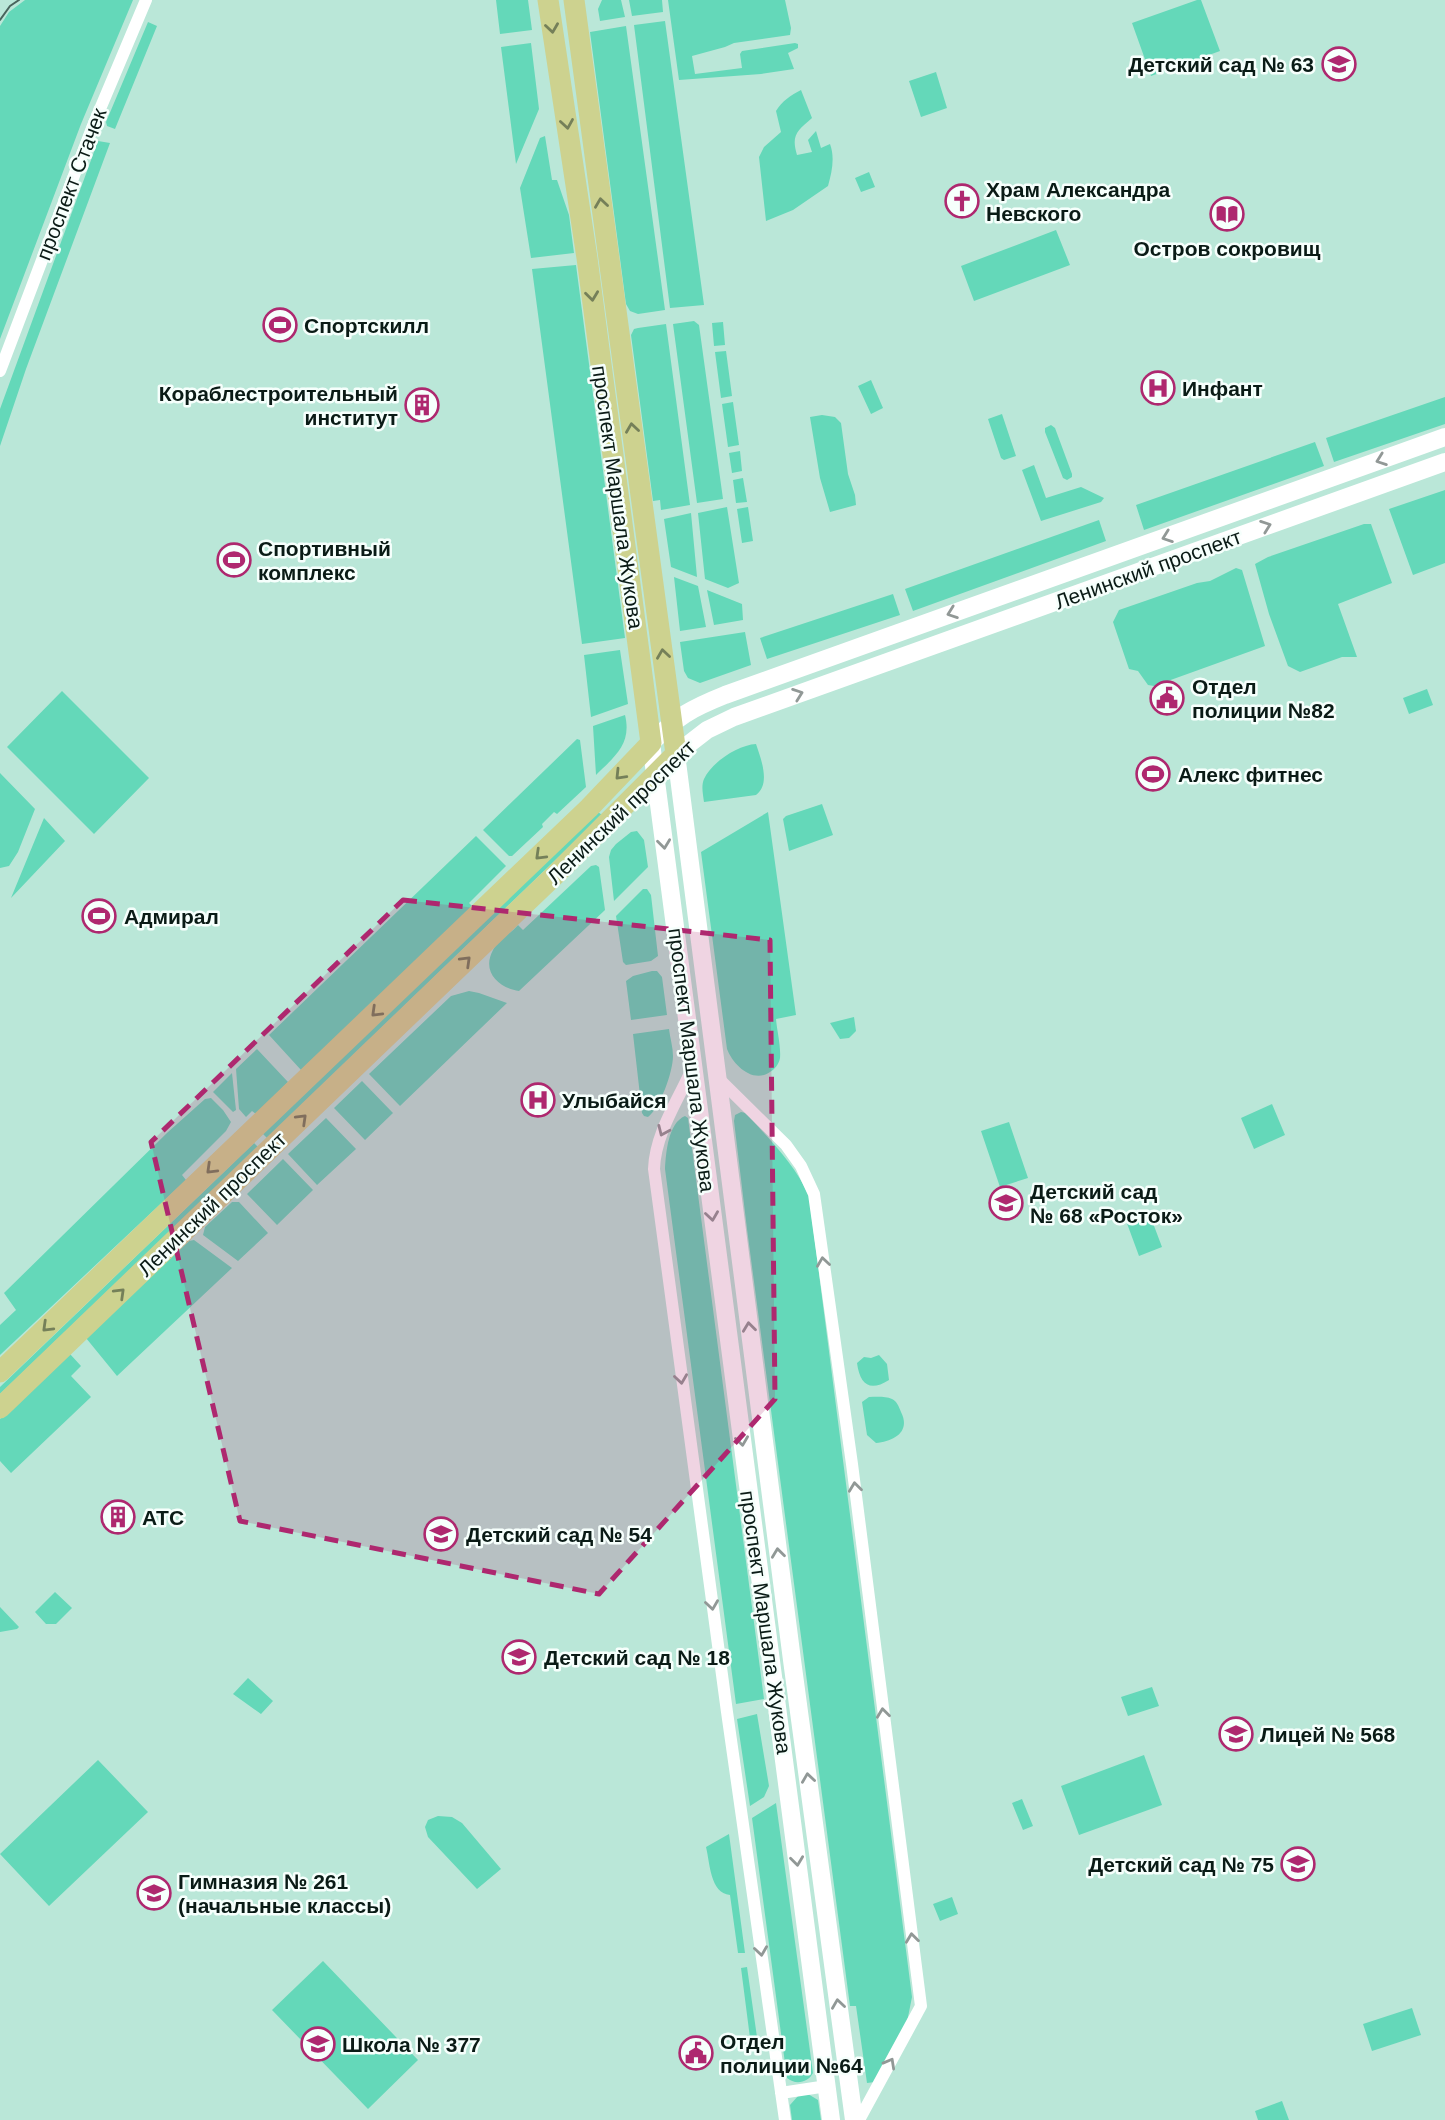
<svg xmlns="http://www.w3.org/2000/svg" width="1445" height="2120" font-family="Helvetica,sans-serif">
<rect width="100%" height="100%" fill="#bae7d8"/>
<path fill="#64d8b9" d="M 25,0 L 133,0 L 81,124 L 0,339 L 0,26 L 9,12 Z
M 496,0 L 528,0 L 532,30 L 500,34 Z
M 602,0 L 621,0 L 625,17 L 600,21 L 598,9 Z
M 629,0 L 662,0 L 663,12 L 632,16 Z
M 668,0 L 785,0 L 791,28 L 790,35 L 734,43 L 725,47 L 692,56 L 695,74 L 742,68 L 740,54 L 742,51 L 795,43 L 798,44 L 798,48 L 788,53 L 794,69 L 761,74 L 679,80 Z
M 1197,0 L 1201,0 L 1220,51 L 1151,76 L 1132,23 Z
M 665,21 L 704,305 L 670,308 L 634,25 Z
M 148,22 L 157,26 L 115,129 L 107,126 L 106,122 Z
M 626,26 L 665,310 L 638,314 L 630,311 L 626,304 L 590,32 Z
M 531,43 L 539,109 L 516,164 L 501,47 Z
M 936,72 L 947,108 L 921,117 L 909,81 Z
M 801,90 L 812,118 C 797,131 791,135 797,155 L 812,152 L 808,140 L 816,131 L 821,148 L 830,144 C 835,157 832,172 828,186 L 793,210 L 766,221 L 759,157 L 764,147 L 781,132 L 776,111 C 782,101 791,95 801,90 Z
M 545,136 L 552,180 L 557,180 L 569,215 L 574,253 L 531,258 L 520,188 L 540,138 Z
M 98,141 L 110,143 L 26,369 L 0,446 L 0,409 Z
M 869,172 L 875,187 L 861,192 L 855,178 Z
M 1056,230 L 1070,265 L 974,301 L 961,266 Z
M 576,265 L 625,638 L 582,644 L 532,269 Z
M 694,321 L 699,325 L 723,499 L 697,503 L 673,324 Z
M 723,322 L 725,345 L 714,346 L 712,323 Z
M 666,324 L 690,505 L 661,510 L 660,500 L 653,501 L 631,335 L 634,329 L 638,328 Z
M 726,351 L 732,396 L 721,398 L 715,352 Z
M 871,380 L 883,408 L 871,414 L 858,386 Z
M 1445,397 L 1445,424 L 1334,462 L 1326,438 Z
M 733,402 L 739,445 L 728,447 L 722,404 Z
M 1002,414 L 1016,456 L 1004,460 L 1001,458 L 988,419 Z
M 822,415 L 835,417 L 841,423 L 848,474 L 855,495 L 856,505 L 830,512 L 820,478 L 810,417 Z
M 1051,425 L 1055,428 L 1072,474 L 1072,477 L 1067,480 L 1063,478 L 1045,432 L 1045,428 Z
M 1315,442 L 1324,466 L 1144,530 L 1136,505 Z
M 740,451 L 742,471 L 732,473 L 729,453 Z
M 1034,465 L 1046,498 L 1081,487 L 1104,498 L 1101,502 L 1041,521 L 1022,470 Z
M 743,478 L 747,502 L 736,503 L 733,480 Z
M 1445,490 L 1445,563 L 1413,575 L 1389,509 Z
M 727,507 L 739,583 L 728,588 L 705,579 L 698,513 Z
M 748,507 L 753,541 L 742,543 L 737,509 Z
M 691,513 L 697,577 L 671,567 L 664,519 Z
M 1099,520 L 1106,541 L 913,611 L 905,589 Z
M 1364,524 L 1371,524 L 1392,583 L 1338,604 L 1357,657 L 1342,657 L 1300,672 L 1288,666 L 1269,614 L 1255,564 L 1268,557 Z
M 1236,568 L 1242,570 L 1265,646 L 1154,686 L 1148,685 L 1138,671 L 1129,669 L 1113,622 L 1119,610 L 1197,583 L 1210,581 Z
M 674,577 L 698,586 L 706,627 L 680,631 Z
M 707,590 L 742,604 L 743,620 L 714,625 Z
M 893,594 L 900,615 L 767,659 L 760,638 Z
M 745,632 L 751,665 L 700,683 L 688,678 L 684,671 L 680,642 Z
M 620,650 L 628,704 L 591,717 L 584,655 Z
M 1427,689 L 1433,705 L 1409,714 L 1403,698 Z
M 62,691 L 149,778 L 94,834 L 7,747 Z
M 625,715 C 632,744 615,756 596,775 L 593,726 Z
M 577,739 L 580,740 L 586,787 L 557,814 L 554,812 L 542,824 L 543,827 L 512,856 L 509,856 L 483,830 Z
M 756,744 C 761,759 771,784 756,795 L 704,802 C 703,794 701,786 704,779 C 712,762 738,745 756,744 Z
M 0,773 L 35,809 L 18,852 L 9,866 L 0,868 Z
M 822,804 L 833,835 L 789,851 L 783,819 L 786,816 Z
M 598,812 L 602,815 L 267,1138 L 263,1134 Z
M 768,812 L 796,1015 L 776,1019 C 777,1031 781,1046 780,1058 C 779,1064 775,1069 770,1072 C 753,1084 733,1065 727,1049 L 701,852 Z
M 44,818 L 65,841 L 11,898 Z
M 637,831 L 644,840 L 648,867 L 614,901 L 609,857 L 611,850 L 616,844 L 631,832 Z
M 476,836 L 506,866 L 469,903 L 473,907 L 301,1070 L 269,1035 Z
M 596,865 L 599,867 L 605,910 L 519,991 C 499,988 481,972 493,950 C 498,941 511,933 518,925 L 523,930 L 591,866 Z
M 643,889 L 647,889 L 651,895 L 658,956 L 651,961 L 626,965 L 623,962 L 616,916 Z
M 652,971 L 657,971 L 662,977 L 667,1015 L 631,1020 L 626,981 L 633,976 Z
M 469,991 L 479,993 L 507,1003 L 400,1106 L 369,1074 L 451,996 Z
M 854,1017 L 856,1031 L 849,1038 L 840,1039 L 830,1023 Z
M 669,1029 C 670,1038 673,1047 673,1056 C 673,1072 660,1108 648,1117 L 644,1116 L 642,1113 L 633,1034 Z
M 257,1049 L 288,1082 L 256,1114 L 252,1111 L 246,1117 L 239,1109 L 236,1069 Z
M 232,1073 L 236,1110 L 233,1112 L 213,1092 Z
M 362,1081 L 393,1113 L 365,1140 L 334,1108 Z
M 211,1098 L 223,1110 L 231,1122 L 226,1131 L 182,1175 L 186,1180 L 0,1355 L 0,1325 L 16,1310 L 4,1293 L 168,1132 L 205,1099 Z
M 1272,1104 L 1285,1135 L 1254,1149 L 1241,1118 Z
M 741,1112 L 746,1113 C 769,1139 795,1164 809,1196 L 912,1997 L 907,2022 L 875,2082 L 867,2083 L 856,2006 L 850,2006 L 747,1229 L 734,1121 L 735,1115 Z
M 685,1116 L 688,1118 L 764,1699 L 736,1704 L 665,1169 C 666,1153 668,1123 685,1116 Z
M 326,1118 L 356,1149 L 317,1185 L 288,1154 Z
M 1009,1122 L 1028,1178 L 1000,1187 L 981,1131 Z
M 254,1143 L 258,1147 L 0,1394 L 0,1387 Z
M 283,1159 L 313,1190 L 277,1225 L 247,1194 Z
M 232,1202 L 239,1202 L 268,1233 L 238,1261 L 203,1235 L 205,1227 Z
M 1148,1210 L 1162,1247 L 1139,1256 L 1125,1218 Z
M 194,1240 L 232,1268 L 117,1376 L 86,1338 L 189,1241 Z
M 70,1354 L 81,1366 L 71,1376 L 91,1397 L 11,1473 L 0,1461 L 0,1419 Z
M 879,1355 L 887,1364 L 889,1380 C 870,1392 860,1385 857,1363 L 864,1357 L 871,1358 Z
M 869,1397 C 876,1397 885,1396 892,1399 C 897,1401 899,1407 901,1412 C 911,1432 894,1441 876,1443 L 867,1435 L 862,1402 Z
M 55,1592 L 72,1608 L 56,1624 L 46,1624 L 35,1612 Z
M 0,1607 L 19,1627 L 17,1629 L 0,1632 Z
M 248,1678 L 273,1701 L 261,1714 L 233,1694 Z
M 1152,1687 L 1159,1706 L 1128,1716 L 1121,1697 Z
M 757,1714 L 769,1786 L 764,1797 L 750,1806 L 737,1719 Z
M 1144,1755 L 1162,1805 L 1079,1835 L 1061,1786 Z
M 98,1760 L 148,1812 L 49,1906 L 0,1854 Z
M 1022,1799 L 1033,1826 L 1023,1830 L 1012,1803 Z
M 776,1803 L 813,2073 C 808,2083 795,2085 787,2078 L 752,1818 Z
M 438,1816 L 452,1817 L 462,1823 L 501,1869 L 477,1889 L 428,1837 L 425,1827 L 428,1820 Z
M 729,1834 L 745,1953 L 738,1953 L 730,1895 C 710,1893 710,1863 706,1847 Z
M 952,1897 L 958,1914 L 940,1921 L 933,1904 Z
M 323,1961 L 418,2060 L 368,2109 L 272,2010 Z
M 747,1967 L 757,2037 L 750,2038 L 741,1968 Z
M 1412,2008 L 1421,2035 L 1372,2051 L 1363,2024 Z
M 808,2094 L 818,2100 L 821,2120 L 792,2120 L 790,2105 L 798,2096 Z
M 1282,2101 L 1289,2120 L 1258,2120 L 1255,2111 Z"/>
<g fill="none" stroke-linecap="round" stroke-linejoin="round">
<path stroke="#fff" stroke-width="12" d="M 0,371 L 92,128 L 146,0
M 692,1069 C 678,1100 655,1134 654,1169 L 727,1712 L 785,2120
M 717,1077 L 786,1145 L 801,1166 L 814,1194 L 852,1464 L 921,2006 L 859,2120
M 781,2093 L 827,2086"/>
<path stroke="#fff" stroke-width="18" d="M 831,2120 L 651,743 C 678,716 690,709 725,695 L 1445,437
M 854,2120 L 792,1660 L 676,754 L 707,730 L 734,717 L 1445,462"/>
<path stroke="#cdd28f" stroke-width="21" d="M 0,1372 L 589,808 L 651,743 L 587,258 L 548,0
M 0,1408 L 557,873 L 676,754 L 574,0"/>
<path stroke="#49645c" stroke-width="2" d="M 0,20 L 10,6 L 19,0"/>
</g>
<defs><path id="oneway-chevron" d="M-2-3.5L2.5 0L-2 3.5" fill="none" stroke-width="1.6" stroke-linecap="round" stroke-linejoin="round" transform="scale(1.75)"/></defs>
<g stroke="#758059">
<use href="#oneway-chevron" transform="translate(552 28) rotate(82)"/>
<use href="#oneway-chevron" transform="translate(567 124) rotate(81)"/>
<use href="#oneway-chevron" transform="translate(601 203) rotate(-98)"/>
<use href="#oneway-chevron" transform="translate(592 296) rotate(83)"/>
<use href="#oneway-chevron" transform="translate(632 428) rotate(-98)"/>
<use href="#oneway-chevron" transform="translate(663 654) rotate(-98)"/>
<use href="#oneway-chevron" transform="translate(620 775) rotate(134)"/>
<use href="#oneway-chevron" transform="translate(540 855) rotate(136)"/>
<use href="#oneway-chevron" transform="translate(466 961) rotate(-44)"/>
<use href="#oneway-chevron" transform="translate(376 1012) rotate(136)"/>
<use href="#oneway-chevron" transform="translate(302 1119) rotate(-44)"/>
<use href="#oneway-chevron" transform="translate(211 1169) rotate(136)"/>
<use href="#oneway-chevron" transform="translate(120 1293) rotate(-44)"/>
<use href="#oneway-chevron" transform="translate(47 1327) rotate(136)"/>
</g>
<g stroke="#919896">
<use href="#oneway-chevron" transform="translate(1381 460) rotate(160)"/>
<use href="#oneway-chevron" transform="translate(1266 526) rotate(-20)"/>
<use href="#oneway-chevron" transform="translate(1167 537) rotate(160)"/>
<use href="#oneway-chevron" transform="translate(952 613) rotate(160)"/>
<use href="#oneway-chevron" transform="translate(798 694) rotate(-20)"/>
<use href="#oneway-chevron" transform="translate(664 844) rotate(83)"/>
<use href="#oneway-chevron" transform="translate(663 1131) rotate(114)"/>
<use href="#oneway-chevron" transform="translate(712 1216) rotate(82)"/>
<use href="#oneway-chevron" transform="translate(823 1262) rotate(-98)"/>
<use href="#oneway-chevron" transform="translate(749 1327) rotate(-97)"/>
<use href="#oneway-chevron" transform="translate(681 1379) rotate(82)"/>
<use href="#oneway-chevron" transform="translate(742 1441) rotate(82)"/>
<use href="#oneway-chevron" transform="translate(855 1487) rotate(-97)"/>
<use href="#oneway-chevron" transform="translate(778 1553) rotate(-97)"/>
<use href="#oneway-chevron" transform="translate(712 1605) rotate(82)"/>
<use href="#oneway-chevron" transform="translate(883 1713) rotate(-97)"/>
<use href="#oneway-chevron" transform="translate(808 1778) rotate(-98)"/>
<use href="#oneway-chevron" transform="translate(797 1861) rotate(83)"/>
<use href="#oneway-chevron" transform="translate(912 1938) rotate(-97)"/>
<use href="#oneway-chevron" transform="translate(761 1951) rotate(82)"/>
<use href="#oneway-chevron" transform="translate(838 2004) rotate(-98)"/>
<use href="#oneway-chevron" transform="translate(890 2063) rotate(-61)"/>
</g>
<path fill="#ae286f" fill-opacity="0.2" stroke="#ae286f" stroke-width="5" stroke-dasharray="14 9" stroke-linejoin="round" d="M 403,900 L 770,940 L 775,1399 L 599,1594 L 240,1521 L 151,1142 Z"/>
<defs>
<symbol id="school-ring" viewBox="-11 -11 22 22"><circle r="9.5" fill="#f6fffc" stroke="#ae286f" stroke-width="1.5"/><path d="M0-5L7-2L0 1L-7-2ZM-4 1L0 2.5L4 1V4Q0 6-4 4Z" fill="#ae286f"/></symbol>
<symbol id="church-ring" viewBox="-11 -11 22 22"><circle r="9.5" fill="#f6fffc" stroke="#ae286f" stroke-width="1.5"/><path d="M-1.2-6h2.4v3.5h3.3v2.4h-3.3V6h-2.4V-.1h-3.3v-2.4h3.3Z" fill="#ae286f"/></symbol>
<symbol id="library-ring" viewBox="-11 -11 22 22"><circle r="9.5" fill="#f6fffc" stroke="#ae286f" stroke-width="1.5"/><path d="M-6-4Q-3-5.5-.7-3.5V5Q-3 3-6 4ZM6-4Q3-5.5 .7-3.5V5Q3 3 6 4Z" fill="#ae286f"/></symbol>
<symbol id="stadium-ring" viewBox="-11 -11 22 22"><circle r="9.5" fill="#f6fffc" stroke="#ae286f" stroke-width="1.5"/><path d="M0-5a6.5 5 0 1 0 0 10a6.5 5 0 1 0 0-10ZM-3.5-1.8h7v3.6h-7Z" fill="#ae286f"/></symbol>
<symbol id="hospital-ring" viewBox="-11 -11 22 22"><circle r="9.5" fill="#f6fffc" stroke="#ae286f" stroke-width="1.5"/><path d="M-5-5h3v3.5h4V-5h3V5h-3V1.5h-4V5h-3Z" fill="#ae286f"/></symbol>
<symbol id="building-ring" viewBox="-11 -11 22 22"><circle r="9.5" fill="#f6fffc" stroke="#ae286f" stroke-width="1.5"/><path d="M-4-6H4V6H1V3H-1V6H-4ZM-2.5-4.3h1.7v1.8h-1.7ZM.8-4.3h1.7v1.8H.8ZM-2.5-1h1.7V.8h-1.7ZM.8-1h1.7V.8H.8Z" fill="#ae286f"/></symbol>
<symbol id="civic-ring" viewBox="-11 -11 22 22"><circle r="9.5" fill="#f6fffc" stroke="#ae286f" stroke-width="1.5"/><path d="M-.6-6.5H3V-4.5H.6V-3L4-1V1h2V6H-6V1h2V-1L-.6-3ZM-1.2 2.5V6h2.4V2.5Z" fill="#ae286f"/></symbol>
</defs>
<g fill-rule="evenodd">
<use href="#school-ring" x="1320" y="45" width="38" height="38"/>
<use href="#church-ring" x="943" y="182" width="38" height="38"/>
<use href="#library-ring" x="1208" y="195" width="38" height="38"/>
<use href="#stadium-ring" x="261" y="306" width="38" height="38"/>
<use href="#hospital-ring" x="1139" y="369" width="38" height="38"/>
<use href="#building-ring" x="403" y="386" width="38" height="38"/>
<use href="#stadium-ring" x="215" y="541" width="38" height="38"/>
<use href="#civic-ring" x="1148" y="679" width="38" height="38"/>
<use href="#stadium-ring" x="1134" y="755" width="38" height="38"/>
<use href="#stadium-ring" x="80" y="897" width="38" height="38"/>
<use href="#hospital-ring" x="519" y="1081" width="38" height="38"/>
<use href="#school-ring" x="987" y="1184" width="38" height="38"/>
<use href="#building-ring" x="99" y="1498" width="38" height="38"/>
<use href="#school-ring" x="422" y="1515" width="38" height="38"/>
<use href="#school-ring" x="500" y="1638" width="38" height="38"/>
<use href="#school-ring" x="1217" y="1715" width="38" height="38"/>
<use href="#school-ring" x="1279" y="1845" width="38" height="38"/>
<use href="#school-ring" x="135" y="1874" width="38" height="38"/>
<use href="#school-ring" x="299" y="2025" width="38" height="38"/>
<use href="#civic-ring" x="677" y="2034" width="38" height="38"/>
</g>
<g text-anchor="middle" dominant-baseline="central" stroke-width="5" stroke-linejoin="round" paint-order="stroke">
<g font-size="21" font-weight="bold" fill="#0a1b16" stroke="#f6fffc" text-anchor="start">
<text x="1314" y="64" text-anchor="end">Детский сад № 63</text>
<text x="986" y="189">Храм Александра<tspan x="986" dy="24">Невского</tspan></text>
<text x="1227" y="248" text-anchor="middle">Остров сокровищ</text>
<text x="304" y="325">Спортскилл</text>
<text x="1182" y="388">Инфант</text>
<text x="398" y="393" text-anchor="end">Кораблестроительный<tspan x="398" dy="24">институт</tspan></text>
<text x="258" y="548">Спортивный<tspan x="258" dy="24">комплекс</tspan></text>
<text x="1192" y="686">Отдел<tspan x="1192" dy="24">полиции №82</tspan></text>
<text x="1178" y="774">Алекс фитнес</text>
<text x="124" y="916">Адмирал</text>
<text x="562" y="1100">Улыбайся</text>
<text x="1030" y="1191">Детский сад<tspan x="1030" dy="24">№ 68 «Росток»</tspan></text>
<text x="142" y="1517">АТС</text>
<text x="466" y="1534">Детский сад № 54</text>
<text x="544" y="1657">Детский сад № 18</text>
<text x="1260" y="1734">Лицей № 568</text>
<text x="1274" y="1864" text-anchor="end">Детский сад № 75</text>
<text x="178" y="1881">Гимназия № 261<tspan x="178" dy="24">(начальные классы)</tspan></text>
<text x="720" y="2041">Отдел<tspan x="720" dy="24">полиции №64</tspan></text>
<text x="342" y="2044">Школа № 377</text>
</g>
<g font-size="21" fill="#0a1b16" stroke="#f6fffc">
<text transform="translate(71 184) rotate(-69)">проспект Стачек</text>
<text transform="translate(618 497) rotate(82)">проспект Маршала Жукова</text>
<text transform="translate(1148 569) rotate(-20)">Ленинский проспект</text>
<text transform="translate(621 812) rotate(-44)">Ленинский проспект</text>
<text transform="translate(692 1060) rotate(83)">проспект Маршала Жукова</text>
<text transform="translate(212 1204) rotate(-44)">Ленинский проспект</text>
<text transform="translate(766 1622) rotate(82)">проспект Маршала Жукова</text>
</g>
</g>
</svg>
